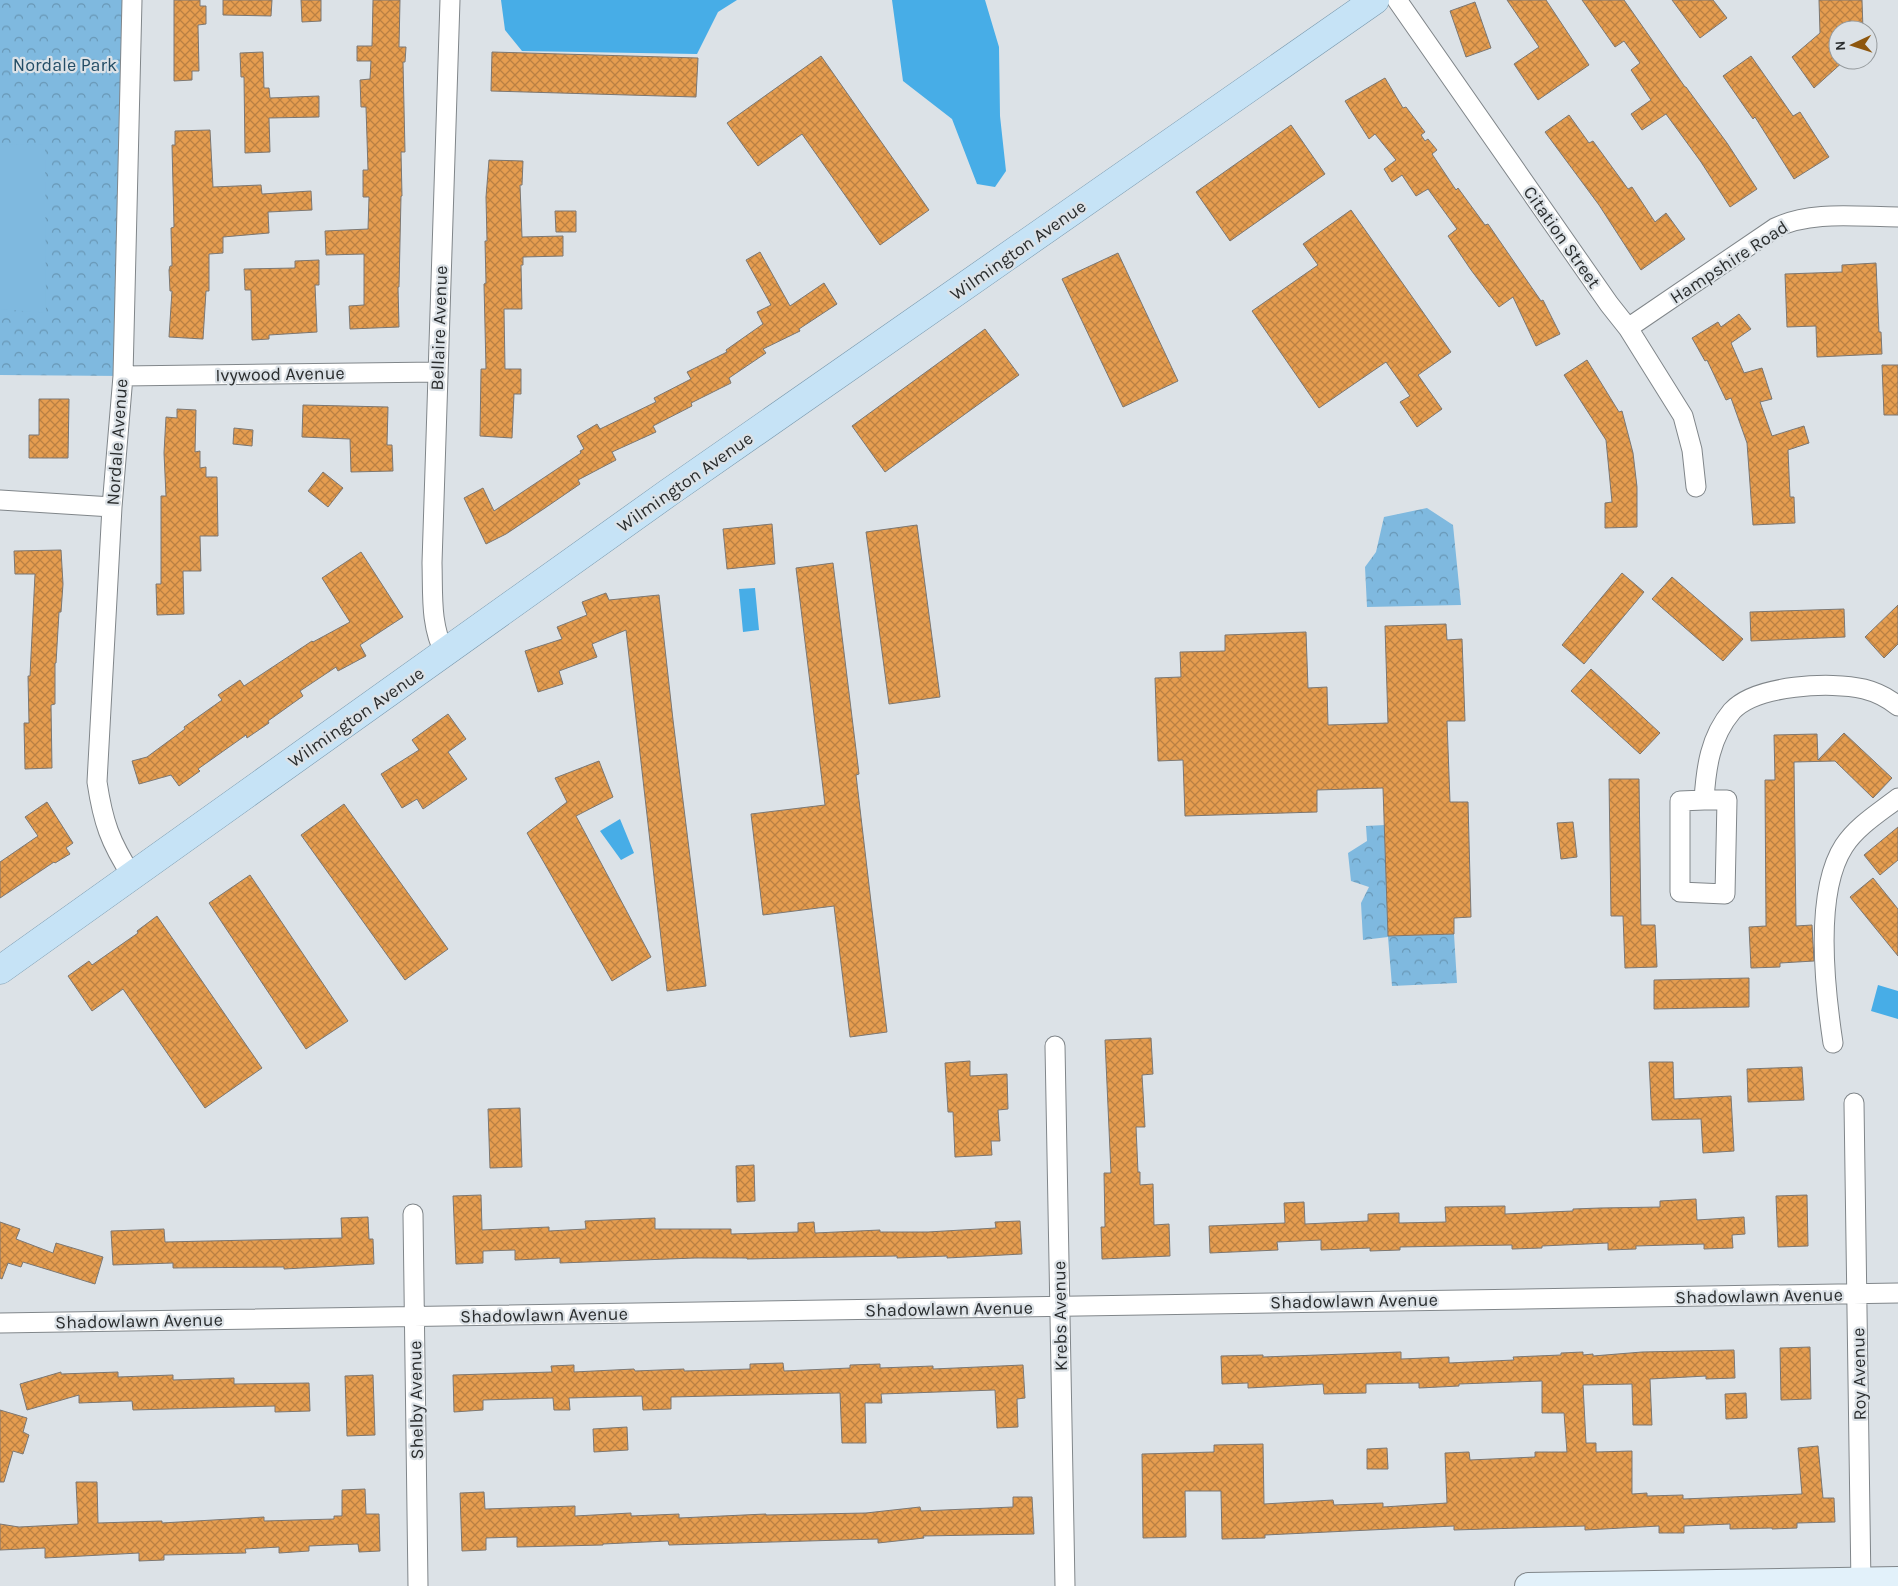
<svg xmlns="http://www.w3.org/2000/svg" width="1898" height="1586" font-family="Karla,sans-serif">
<defs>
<pattern id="park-crowns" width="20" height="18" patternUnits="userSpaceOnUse" patternTransform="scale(1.25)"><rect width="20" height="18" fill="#7fb9df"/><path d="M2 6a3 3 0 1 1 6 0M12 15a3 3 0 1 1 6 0" fill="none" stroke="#6897b5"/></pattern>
<pattern id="building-cross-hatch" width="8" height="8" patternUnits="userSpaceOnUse" patternTransform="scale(1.25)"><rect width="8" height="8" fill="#e59d50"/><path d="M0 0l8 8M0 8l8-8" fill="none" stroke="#ba8043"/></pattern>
</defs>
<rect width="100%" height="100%" fill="#dce2e7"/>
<path fill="url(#park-crowns)" d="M 0,0 L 132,0 L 123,376 L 0,375 Z
M 1427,508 L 1453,525 L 1461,605 L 1367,607 L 1365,567 L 1376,552 L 1384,517 Z
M 1385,825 L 1388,936 L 1454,934 L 1457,983 L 1392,986 L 1388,937 L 1363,940 L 1361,903 L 1369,887 L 1351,881 L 1348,853 L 1367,841 L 1366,826 Z"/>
<path fill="#7fb9df" d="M 45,144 L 46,313 L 0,309 L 0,145 Z"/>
<path fill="#47ade7" d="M 501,0 L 737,0 L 718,12 L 697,54 L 522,51 L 505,30 Z
M 892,0 L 985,0 L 999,47 L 1000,116 L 1006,171 L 995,187 L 977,184 L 952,119 L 903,81 Z
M 755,588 L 759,630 L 743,632 L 739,589 Z
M 620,819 L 634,853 L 621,860 L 600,831 Z
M 1878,985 L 1898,991 L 1898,1019 L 1871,1011 Z"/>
<path fill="url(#building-cross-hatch)" stroke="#7c7772" d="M 174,0 L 200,0 L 200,6 L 206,6 L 206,24 L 198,25 L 199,71 L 192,71 L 192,80 L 174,81 Z
M 223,0 L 272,0 L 271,16 L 223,15 Z
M 301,0 L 321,0 L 321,21 L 302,22 Z
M 373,0 L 400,0 L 399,47 L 406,47 L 405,62 L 403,62 L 405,152 L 401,152 L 402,196 L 401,196 L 399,287 L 398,287 L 399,327 L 350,329 L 349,306 L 364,305 L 364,254 L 326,255 L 325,231 L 368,229 L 369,197 L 363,197 L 363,170 L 368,170 L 366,107 L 361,107 L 360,80 L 370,79 L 371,61 L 357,61 L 357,46 L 372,46 Z
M 1507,0 L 1546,0 L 1589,65 L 1538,100 L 1514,64 L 1539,47 Z
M 1582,0 L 1624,0 L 1685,87 L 1686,87 L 1727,143 L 1757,189 L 1730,207 L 1701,162 L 1666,114 L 1642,130 L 1631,114 L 1651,100 L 1631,70 L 1640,63 L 1624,41 L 1615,47 Z
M 1672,0 L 1713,0 L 1727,18 L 1700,38 Z
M 1819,0 L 1862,0 L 1863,30 L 1838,30 L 1838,60 L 1845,60 L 1814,88 L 1792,57 L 1820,33 Z
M 1475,2 L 1491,48 L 1466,57 L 1450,11 Z
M 263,52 L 264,88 L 269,88 L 270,98 L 319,96 L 319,117 L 269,118 L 270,152 L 245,153 L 244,77 L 241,77 L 240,53 Z
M 492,52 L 698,58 L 696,97 L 491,91 Z
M 821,56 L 929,210 L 880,245 L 802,134 L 758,166 L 727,123 Z
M 1751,56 L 1793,116 L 1800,112 L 1829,157 L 1794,179 L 1755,117 L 1753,119 L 1723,76 Z
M 1385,78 L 1403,108 L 1406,107 L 1425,132 L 1421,135 L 1425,141 L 1428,139 L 1437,150 L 1432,154 L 1456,190 L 1458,188 L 1485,225 L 1488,224 L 1541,301 L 1543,300 L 1560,334 L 1536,346 L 1513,297 L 1499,307 L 1471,270 L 1448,236 L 1457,229 L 1428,189 L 1416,196 L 1402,175 L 1392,182 L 1384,169 L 1396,160 L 1375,134 L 1369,139 L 1345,101 Z
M 1569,115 L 1589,143 L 1593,141 L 1628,189 L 1632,187 L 1655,222 L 1666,213 L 1685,239 L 1641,270 L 1599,205 L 1545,132 Z
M 1291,125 L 1325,174 L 1230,241 L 1196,192 Z
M 210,130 L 213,187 L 261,185 L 262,194 L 311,191 L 312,210 L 268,212 L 269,233 L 223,237 L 223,253 L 209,254 L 209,291 L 206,291 L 203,339 L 169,337 L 172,291 L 170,291 L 169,270 L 170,266 L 172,266 L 171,228 L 174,227 L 172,145 L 175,145 L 175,131 Z
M 489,160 L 523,161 L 522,185 L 520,185 L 522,237 L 563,236 L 563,256 L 523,257 L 523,265 L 521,265 L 522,309 L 504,309 L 505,369 L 521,369 L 521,394 L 514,394 L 512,438 L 480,436 L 481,369 L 486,369 L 484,284 L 486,283 L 485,241 L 487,241 L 486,197 Z
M 1351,210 L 1451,352 L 1418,375 L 1442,409 L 1417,427 L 1400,402 L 1410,396 L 1386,362 L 1319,408 L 1252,311 L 1318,265 L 1303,244 Z
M 555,211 L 576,211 L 576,232 L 556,232 Z
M 760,252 L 790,306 L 824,283 L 837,304 L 799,329 L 800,331 L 763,349 L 766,353 L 729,378 L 731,383 L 691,403 L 692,406 L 653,426 L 656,432 L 612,452 L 616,460 L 578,480 L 580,484 L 545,508 L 506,534 L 486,544 L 464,498 L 483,488 L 494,511 L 581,453 L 580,451 L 584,449 L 577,436 L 597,424 L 600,429 L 656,402 L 654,398 L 691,379 L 687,372 L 727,352 L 726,350 L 763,324 L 757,312 L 771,305 L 746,260 Z
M 1118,253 L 1178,381 L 1123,407 L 1062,279 Z
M 319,260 L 319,285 L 315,285 L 317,332 L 269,335 L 269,339 L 252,340 L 251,290 L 245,290 L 244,269 L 295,268 L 295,261 Z
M 1876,263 L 1879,332 L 1881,332 L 1882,354 L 1817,357 L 1816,326 L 1787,327 L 1785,274 L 1842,272 L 1842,265 Z
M 1739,314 L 1751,329 L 1731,343 L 1744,373 L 1762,368 L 1772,399 L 1760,402 L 1772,436 L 1804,426 L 1809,443 L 1788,450 L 1790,497 L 1794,497 L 1795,523 L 1753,525 L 1747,443 L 1731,398 L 1726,400 L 1707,360 L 1705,361 L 1692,338 L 1718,322 L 1721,327 Z
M 985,329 L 1019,375 L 885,472 L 852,426 Z
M 1587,360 L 1619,412 L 1622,411 L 1633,453 L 1637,487 L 1637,527 L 1605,528 L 1605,503 L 1612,502 L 1606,440 L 1564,375 Z
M 1882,365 L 1898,365 L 1898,415 L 1884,415 Z
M 39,399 L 69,399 L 68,458 L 29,458 L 29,435 L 39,435 Z
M 303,405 L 388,407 L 387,445 L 392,445 L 393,471 L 351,472 L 350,439 L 302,437 Z
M 177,409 L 196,410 L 195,452 L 200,451 L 200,468 L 206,467 L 206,477 L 217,477 L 218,536 L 200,536 L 201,571 L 183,571 L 184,614 L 157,615 L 156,584 L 161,584 L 161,496 L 166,496 L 164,453 L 166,417 L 177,418 Z
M 234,428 L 253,430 L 252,446 L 233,444 Z
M 323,472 L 343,488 L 328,507 L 308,491 Z
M 772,524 L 775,564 L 727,569 L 723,529 Z
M 917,525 L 940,697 L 889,704 L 866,532 Z
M 61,550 L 63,584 L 61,612 L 59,612 L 56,663 L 55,663 L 55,704 L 51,705 L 52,768 L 25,769 L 24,723 L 29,723 L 28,676 L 30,676 L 35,574 L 15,574 L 14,551 Z
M 361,552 L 403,617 L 360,645 L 366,656 L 338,671 L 336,667 L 300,691 L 303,696 L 268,721 L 269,723 L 247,738 L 246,735 L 198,769 L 200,771 L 179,786 L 171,775 L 139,784 L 132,761 L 147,757 L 185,729 L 184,727 L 222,700 L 218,695 L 240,680 L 244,686 L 312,641 L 313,642 L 350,622 L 322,578 Z
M 833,563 L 859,774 L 856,775 L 871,902 L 887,1032 L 850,1037 L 834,906 L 763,915 L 751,814 L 825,805 L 796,568 Z
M 1622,573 L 1644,592 L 1584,664 L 1562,645 Z
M 1672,577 L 1743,639 L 1723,661 L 1652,599 Z
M 606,593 L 609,600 L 659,595 L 673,720 L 706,986 L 667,991 L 626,630 L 592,644 L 597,657 L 559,671 L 563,684 L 538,692 L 525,651 L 562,639 L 557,627 L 587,615 L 582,602 Z
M 1898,605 L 1898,644 L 1884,658 L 1865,637 Z
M 1844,609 L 1845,637 L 1751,641 L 1750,612 Z
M 1446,624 L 1447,640 L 1462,639 L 1465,721 L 1447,721 L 1450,802 L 1468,802 L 1471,917 L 1454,918 L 1454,934 L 1388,936 L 1383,788 L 1317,790 L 1317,812 L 1185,816 L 1183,760 L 1158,761 L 1155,678 L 1181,677 L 1180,652 L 1225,651 L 1225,635 L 1306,632 L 1308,688 L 1327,687 L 1328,725 L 1388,723 L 1385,626 Z
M 1591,669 L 1660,733 L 1640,754 L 1571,691 Z
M 448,714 L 466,739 L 448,752 L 467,779 L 423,809 L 417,799 L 402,808 L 381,774 L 419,750 L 412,740 Z
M 1844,733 L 1892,778 L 1873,798 L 1835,761 L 1794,762 L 1796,926 L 1812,925 L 1814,961 L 1780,963 L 1780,967 L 1751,968 L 1749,927 L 1766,926 L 1765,780 L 1775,780 L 1774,735 L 1817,734 L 1818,760 Z
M 599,761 L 613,797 L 576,816 L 651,957 L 612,981 L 527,833 L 567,802 L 555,778 Z
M 1609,779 L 1639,779 L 1641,925 L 1655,925 L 1657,967 L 1625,968 L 1623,916 L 1611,916 Z
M 47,802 L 73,843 L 66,848 L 70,854 L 55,863 L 54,862 L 0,898 L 0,862 L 38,836 L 25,817 Z
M 344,804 L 448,949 L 405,980 L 301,835 Z
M 1573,822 L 1577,857 L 1561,859 L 1557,823 Z
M 1898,827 L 1898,860 L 1880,875 L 1864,855 Z
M 250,875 L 348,1021 L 306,1049 L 209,903 Z
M 1873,878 L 1898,909 L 1898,956 L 1850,897 Z
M 157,916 L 262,1068 L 205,1108 L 123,989 L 92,1011 L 68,976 L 89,961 L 92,965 L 138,933 L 137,931 Z
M 1749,978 L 1749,1007 L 1654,1009 L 1654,980 Z
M 1151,1038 L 1153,1074 L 1142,1075 L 1145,1127 L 1136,1127 L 1138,1172 L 1140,1172 L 1140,1185 L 1153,1184 L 1154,1225 L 1169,1224 L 1170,1256 L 1102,1259 L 1101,1227 L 1105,1227 L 1104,1173 L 1111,1173 L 1105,1040 Z
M 970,1061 L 970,1076 L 1007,1074 L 1008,1109 L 998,1110 L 1000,1141 L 991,1141 L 992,1155 L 955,1157 L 953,1112 L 948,1112 L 945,1063 Z
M 1649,1062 L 1673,1062 L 1674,1099 L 1731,1096 L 1734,1151 L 1703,1153 L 1701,1119 L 1652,1120 Z
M 1802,1067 L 1804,1100 L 1748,1102 L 1747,1069 Z
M 520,1108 L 522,1167 L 490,1168 L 488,1109 Z
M 754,1165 L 755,1201 L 737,1202 L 736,1166 Z
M 481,1195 L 482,1230 L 549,1227 L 549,1231 L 586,1229 L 585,1221 L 655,1218 L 655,1229 L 731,1229 L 731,1234 L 798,1232 L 798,1223 L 814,1222 L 815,1233 L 880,1230 L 880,1232 L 928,1232 L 996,1228 L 995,1222 L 1020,1221 L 1022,1254 L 947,1258 L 947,1256 L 897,1258 L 897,1256 L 747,1259 L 747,1258 L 695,1258 L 560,1263 L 560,1258 L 515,1260 L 515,1250 L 483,1251 L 483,1263 L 456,1264 L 453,1196 Z
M 1807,1195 L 1808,1246 L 1778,1247 L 1776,1196 Z
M 1696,1199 L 1697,1220 L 1744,1217 L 1745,1234 L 1732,1235 L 1733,1248 L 1704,1249 L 1704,1244 L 1636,1246 L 1636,1249 L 1608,1250 L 1608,1243 L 1542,1246 L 1542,1248 L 1512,1249 L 1512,1245 L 1400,1247 L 1400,1250 L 1370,1251 L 1370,1248 L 1321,1250 L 1321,1240 L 1277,1242 L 1278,1250 L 1210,1253 L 1209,1226 L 1285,1223 L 1284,1203 L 1304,1202 L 1305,1224 L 1368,1221 L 1368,1214 L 1399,1213 L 1399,1223 L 1446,1222 L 1445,1207 L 1505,1206 L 1505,1214 L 1573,1211 L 1573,1209 L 1600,1208 L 1660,1207 L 1660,1201 Z
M 368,1217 L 369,1239 L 373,1239 L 374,1264 L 284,1269 L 284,1267 L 173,1268 L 173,1263 L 113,1265 L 111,1231 L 164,1229 L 165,1242 L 342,1238 L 341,1218 Z
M 0,1222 L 20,1229 L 16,1239 L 53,1253 L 56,1243 L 103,1257 L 95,1284 L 23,1262 L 21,1267 L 8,1263 L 2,1279 L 0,1278 Z
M 1810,1347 L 1811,1399 L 1781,1400 L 1780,1348 Z
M 1734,1350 L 1735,1378 L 1706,1379 L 1706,1376 L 1650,1379 L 1652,1425 L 1633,1425 L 1632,1384 L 1583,1385 L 1586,1443 L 1596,1443 L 1596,1452 L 1632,1451 L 1632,1494 L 1647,1493 L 1647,1496 L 1683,1495 L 1683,1499 L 1802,1494 L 1798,1448 L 1818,1446 L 1823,1498 L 1834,1498 L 1835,1522 L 1797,1523 L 1797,1528 L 1772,1529 L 1772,1528 L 1730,1529 L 1730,1524 L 1684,1526 L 1684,1533 L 1659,1533 L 1659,1526 L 1585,1530 L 1585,1526 L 1454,1530 L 1454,1526 L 1265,1535 L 1265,1538 L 1222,1539 L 1221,1491 L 1185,1491 L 1186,1537 L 1143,1538 L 1142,1454 L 1214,1452 L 1214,1445 L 1263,1444 L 1264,1504 L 1333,1500 L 1334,1505 L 1383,1503 L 1383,1507 L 1447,1503 L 1445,1453 L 1469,1452 L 1470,1460 L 1535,1457 L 1535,1452 L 1567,1452 L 1564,1413 L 1542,1413 L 1542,1381 L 1459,1384 L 1459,1386 L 1419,1388 L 1419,1383 L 1366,1384 L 1366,1393 L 1324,1394 L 1323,1384 L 1248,1388 L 1248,1383 L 1222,1384 L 1221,1356 L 1263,1355 L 1263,1357 L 1401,1352 L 1401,1359 L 1449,1357 L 1449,1363 L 1514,1360 L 1513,1357 L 1561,1355 L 1561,1353 L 1583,1352 L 1583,1355 L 1593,1354 L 1593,1356 L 1642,1352 Z
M 783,1363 L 784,1371 L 850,1368 L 850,1365 L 880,1364 L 880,1368 L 933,1366 L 933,1369 L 1023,1365 L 1025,1398 L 1017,1399 L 1018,1427 L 997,1428 L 995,1390 L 881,1394 L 882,1403 L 865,1403 L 866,1443 L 842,1443 L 840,1393 L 671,1397 L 671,1409 L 643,1410 L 642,1396 L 569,1398 L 570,1410 L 554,1410 L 553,1398 L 483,1400 L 483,1410 L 454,1412 L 453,1375 L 552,1372 L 551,1366 L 574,1365 L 574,1372 L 634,1369 L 635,1371 L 684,1369 L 684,1371 L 750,1369 L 750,1364 Z
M 61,1372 L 61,1374 L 118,1372 L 118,1377 L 173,1375 L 173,1380 L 234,1378 L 234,1384 L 309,1383 L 310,1411 L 275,1412 L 275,1406 L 133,1410 L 132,1401 L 79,1403 L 79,1395 L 27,1410 L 20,1384 Z
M 373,1375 L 375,1435 L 347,1436 L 345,1376 Z
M 1746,1393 L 1747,1418 L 1726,1419 L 1725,1394 Z
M 0,1410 L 27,1418 L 23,1432 L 29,1435 L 23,1454 L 13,1451 L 4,1482 L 0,1482 Z
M 627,1427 L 628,1450 L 594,1452 L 593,1429 Z
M 1387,1448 L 1388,1469 L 1367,1469 L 1367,1449 Z
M 76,1482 L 97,1482 L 98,1523 L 162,1521 L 162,1523 L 264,1517 L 264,1521 L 334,1519 L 334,1516 L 342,1516 L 342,1490 L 365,1489 L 366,1514 L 379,1514 L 380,1551 L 359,1552 L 358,1544 L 309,1546 L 309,1551 L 279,1553 L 279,1547 L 245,1549 L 246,1553 L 164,1555 L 164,1560 L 139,1561 L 139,1553 L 45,1558 L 45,1548 L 0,1550 L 0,1524 L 19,1527 L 78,1524 Z
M 484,1492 L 485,1509 L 575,1506 L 575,1516 L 631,1513 L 631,1516 L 679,1514 L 679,1518 L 766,1514 L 766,1515 L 866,1513 L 920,1507 L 921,1511 L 1013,1507 L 1013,1497 L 1032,1497 L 1034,1534 L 923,1536 L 924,1538 L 878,1543 L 878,1539 L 669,1545 L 668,1541 L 603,1544 L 603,1545 L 517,1547 L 517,1537 L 486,1538 L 486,1550 L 462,1551 L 460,1493 Z"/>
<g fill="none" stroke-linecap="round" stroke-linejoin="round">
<defs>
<path id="street" d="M 132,0 L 123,376 L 112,507 L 97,782 C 103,822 110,842 132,876
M 1397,0 L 1609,304 L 1628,328 L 1683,416 L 1692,450 L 1696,487
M 1628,328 L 1775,228 C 1811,210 1859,217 1898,217
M 123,376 L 438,372
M 0,500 L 112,507
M 445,654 C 430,625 433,594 432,563 L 450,0
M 1704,800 L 1727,800 L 1725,894 L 1680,892 L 1680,801 Z
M 1704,800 C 1706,768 1710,737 1732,711 C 1756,685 1831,681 1864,689 C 1876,692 1888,698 1898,706
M 1833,1043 C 1825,990 1814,892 1844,846 C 1857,826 1880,812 1898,798
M 1055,1046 L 1065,1586
M 1854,1103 L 1861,1586
M 413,1214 L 418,1586
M 0,1323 L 1898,1293"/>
<path id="secondary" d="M 1528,1586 L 1898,1580"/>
<path id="primary" d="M 0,970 L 668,493 L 1375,0"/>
</defs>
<use href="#street" stroke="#80868a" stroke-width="21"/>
<use href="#secondary" stroke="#80868a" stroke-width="28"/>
<use href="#primary" stroke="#7797ac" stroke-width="29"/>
<use href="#street" stroke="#fff" stroke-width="19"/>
<use href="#secondary" stroke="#e2f1fa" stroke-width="26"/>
<use href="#primary" stroke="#c6e3f6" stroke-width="28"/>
</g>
<g text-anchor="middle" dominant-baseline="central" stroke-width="4.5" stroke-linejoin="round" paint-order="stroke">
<g font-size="18" fill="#244e66" stroke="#dce2e7">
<text x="65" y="65">Nordale Park</text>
</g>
<g font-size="18" fill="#2a2d2e" stroke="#dce2e7">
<text transform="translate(1562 237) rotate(55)">Citation Street</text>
<text transform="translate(1018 250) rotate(-35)">Wilmington Avenue</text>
<text transform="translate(1729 262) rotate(-33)">Hampshire Road</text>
<text transform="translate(439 328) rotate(-88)">Bellaire Avenue</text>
<text transform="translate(280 374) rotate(-1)">Ivywood Avenue</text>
<text transform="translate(117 442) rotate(-86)">Nordale Avenue</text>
<text transform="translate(685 482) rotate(-35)">Wilmington Avenue</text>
<text transform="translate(356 717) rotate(-35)">Wilmington Avenue</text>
<text transform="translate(1759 1296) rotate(-1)">Shadowlawn Avenue</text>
<text transform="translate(1354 1301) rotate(-1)">Shadowlawn Avenue</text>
<text transform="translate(949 1309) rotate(-1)">Shadowlawn Avenue</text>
<text transform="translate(544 1315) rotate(-1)">Shadowlawn Avenue</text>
<text transform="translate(1060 1316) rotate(-91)">Krebs Avenue</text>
<text transform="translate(139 1321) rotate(-1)">Shadowlawn Avenue</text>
<text transform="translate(1859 1374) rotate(-91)">Roy Avenue</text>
<text transform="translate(416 1400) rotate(-91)">Shelby Avenue</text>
</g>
</g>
<g transform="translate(1853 45) rotate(266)"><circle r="24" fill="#dce2e7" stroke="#959a9d"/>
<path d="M0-4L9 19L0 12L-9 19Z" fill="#8e570e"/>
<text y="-8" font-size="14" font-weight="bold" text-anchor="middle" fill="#2a2d2e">N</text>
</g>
</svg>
